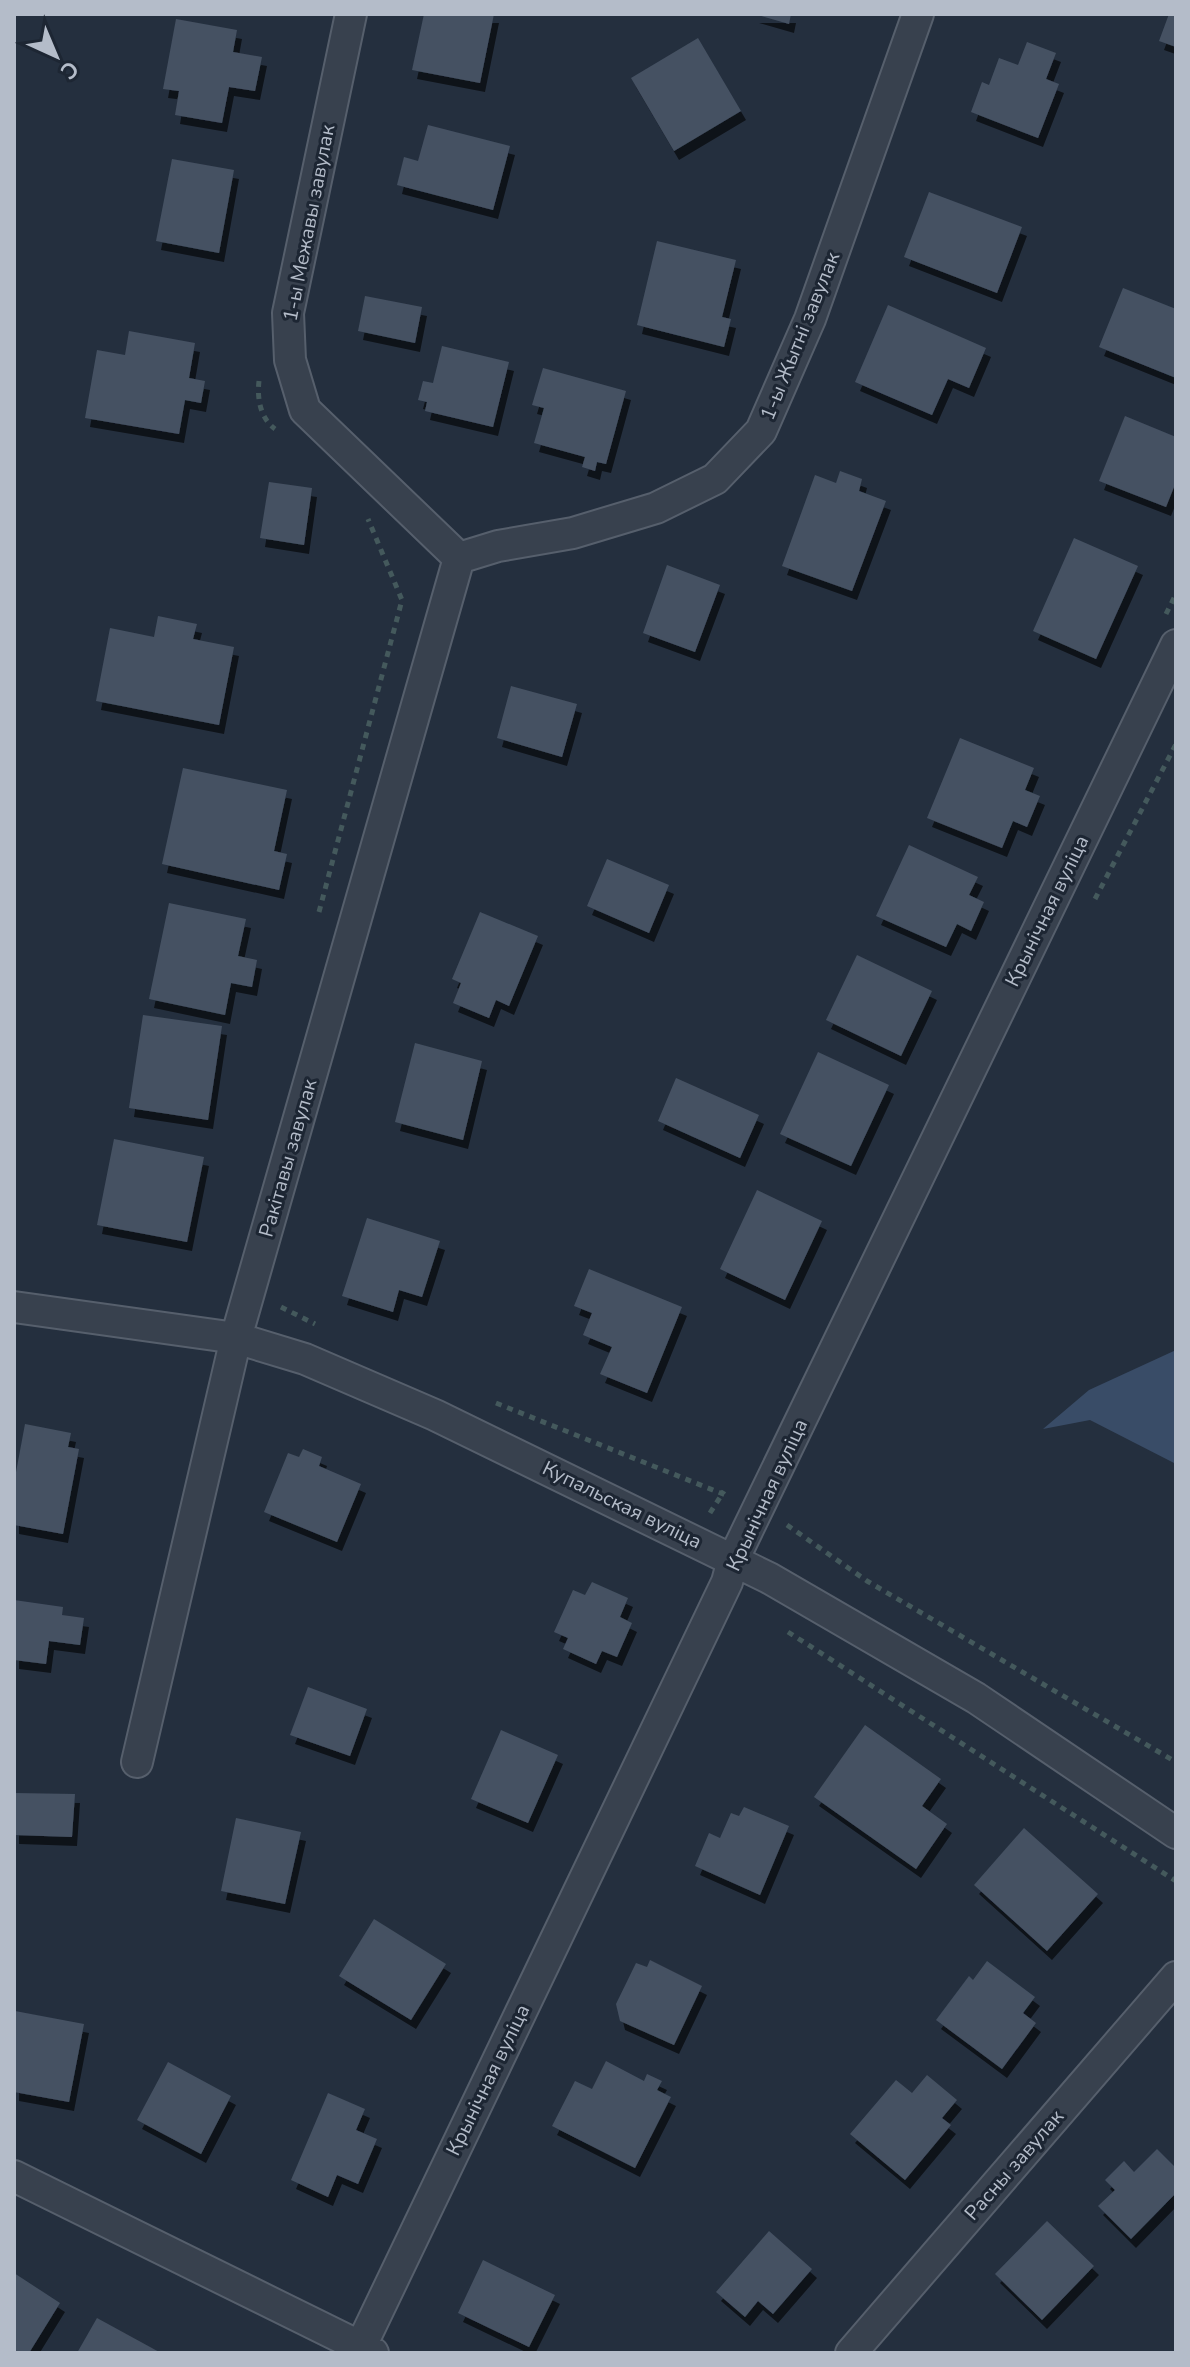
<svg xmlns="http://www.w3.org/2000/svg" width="1190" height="2367" font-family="'Nunito Sans',sans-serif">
<defs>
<filter id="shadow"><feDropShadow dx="5" dy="9" stdDeviation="0" flood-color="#0009"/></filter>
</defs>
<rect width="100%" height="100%" fill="#242f3e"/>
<path fill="#394c67" d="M 1176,1350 L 1176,1464 L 1090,1420 L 1043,1429 L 1089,1390 Z"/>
<path fill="#455162" filter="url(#shadow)" d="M 424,14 L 494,14 L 480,83 L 412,70 Z
M 754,14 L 791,14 L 789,24 Z
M 1169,14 L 1176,14 L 1176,47 L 1159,41 Z
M 176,19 L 237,30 L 233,52 L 262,57 L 255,91 L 229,87 L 222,123 L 175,115 L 179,91 L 163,89 Z
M 698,38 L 741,111 L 674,151 L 631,78 Z
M 1027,42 L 1056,53 L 1046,79 L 1059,84 L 1038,138 L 971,112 L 982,82 L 989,85 L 999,58 L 1018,65 Z
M 428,125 L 510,146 L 493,210 L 397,185 L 404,157 L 418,161 Z
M 172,159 L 234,170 L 219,253 L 156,241 Z
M 929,192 L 1022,227 L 997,293 L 904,257 Z
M 657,241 L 736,260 L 722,317 L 731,319 L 724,347 L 637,325 Z
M 1123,288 L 1176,309 L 1176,378 L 1099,347 Z
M 365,296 L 422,307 L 415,343 L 358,331 Z
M 888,305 L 986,348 L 969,388 L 948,379 L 932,415 L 855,382 Z
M 129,331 L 195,343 L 189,378 L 205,381 L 201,403 L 185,400 L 179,434 L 85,418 L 97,350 L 125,355 Z
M 442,346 L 509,362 L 493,427 L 425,411 L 427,402 L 418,400 L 423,381 L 433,383 Z
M 543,368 L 626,391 L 606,464 L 597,462 L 595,471 L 582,467 L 585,457 L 534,443 L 544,408 L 532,405 Z
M 1125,416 L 1176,437 L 1176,482 L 1166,507 L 1099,481 Z
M 840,471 L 862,479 L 859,491 L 886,501 L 852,591 L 782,566 L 815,475 L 836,483 Z
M 269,482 L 312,488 L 304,545 L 260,538 Z
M 1074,538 L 1138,566 L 1096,659 L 1033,631 Z
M 667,565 L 720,585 L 695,652 L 643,633 Z
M 158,616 L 197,624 L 193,639 L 234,647 L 219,725 L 96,701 L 110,628 L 154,637 Z
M 511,686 L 577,704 L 562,757 L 497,738 Z
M 960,738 L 1034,768 L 1025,790 L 1040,796 L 1027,827 L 1013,821 L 1002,848 L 927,818 Z
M 183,768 L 287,790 L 274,851 L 287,854 L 279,890 L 162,864 Z
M 909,845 L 978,877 L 969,895 L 984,902 L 971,931 L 957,924 L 946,947 L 876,916 Z
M 607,859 L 669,885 L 649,933 L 587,906 Z
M 169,903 L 246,919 L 238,956 L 257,960 L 252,987 L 231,983 L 225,1015 L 149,999 Z
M 480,912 L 538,936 L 509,1006 L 496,1000 L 489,1018 L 453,1003 L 461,983 L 452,979 Z
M 857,955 L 932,991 L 901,1056 L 826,1020 Z
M 143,1015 L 222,1026 L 208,1120 L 129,1108 Z
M 415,1043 L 482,1061 L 463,1140 L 395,1122 Z
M 818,1052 L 889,1085 L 851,1166 L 780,1134 Z
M 676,1078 L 759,1115 L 740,1158 L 658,1121 Z
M 114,1139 L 204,1157 L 187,1242 L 97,1225 Z
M 757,1190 L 822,1221 L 785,1300 L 720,1269 Z
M 367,1218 L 440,1241 L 422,1297 L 399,1290 L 393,1312 L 342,1296 Z
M 589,1269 L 682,1307 L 647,1393 L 600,1374 L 612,1347 L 583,1335 L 592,1313 L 574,1306 Z
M 25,1424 L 71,1433 L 68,1447 L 79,1449 L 63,1534 L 14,1525 L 14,1483 Z
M 303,1449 L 322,1457 L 319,1466 L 361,1484 L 337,1542 L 264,1512 L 288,1453 L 299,1457 Z
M 592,1582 L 628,1598 L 620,1617 L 632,1623 L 617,1657 L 602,1651 L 596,1664 L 563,1649 L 568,1638 L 554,1632 L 573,1590 L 585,1595 Z
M 14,1600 L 63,1607 L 62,1615 L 84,1618 L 80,1645 L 49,1641 L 46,1664 L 14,1660 Z
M 308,1687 L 367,1709 L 350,1756 L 290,1735 Z
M 865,1725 L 941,1779 L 922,1806 L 947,1824 L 916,1869 L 814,1797 Z
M 501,1730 L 558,1755 L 528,1823 L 471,1799 Z
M 14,1793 L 75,1794 L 72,1837 L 14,1835 Z
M 744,1807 L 789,1826 L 760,1895 L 695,1866 L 709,1833 L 720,1838 L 731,1813 L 739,1816 Z
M 236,1818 L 301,1832 L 285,1904 L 221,1891 Z
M 1024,1828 L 1098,1894 L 1047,1951 L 974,1885 Z
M 374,1919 L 446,1964 L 411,2020 L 339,1976 Z
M 650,1960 L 702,1986 L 674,2045 L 620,2021 L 616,2004 L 636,1963 L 647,1967 Z
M 987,1961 L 1035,1997 L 1023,2013 L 1036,2023 L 1002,2069 L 936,2020 L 969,1976 L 973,1980 Z
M 15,2011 L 84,2024 L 69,2102 L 14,2092 Z
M 606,2061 L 644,2081 L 647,2074 L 662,2081 L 657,2090 L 671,2097 L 635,2168 L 552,2126 L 575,2081 L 592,2089 Z
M 168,2062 L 231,2096 L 201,2154 L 137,2120 Z
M 927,2075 L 957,2100 L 942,2118 L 951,2125 L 905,2180 L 850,2134 L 896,2080 L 912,2093 Z
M 328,2093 L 365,2109 L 356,2130 L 377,2139 L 358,2184 L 337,2175 L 328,2197 L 291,2180 Z
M 1157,2149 L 1176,2168 L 1176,2193 L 1131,2239 L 1098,2206 L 1115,2190 L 1105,2180 L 1124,2161 L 1134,2172 Z
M 1047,2221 L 1094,2266 L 1042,2320 L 995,2274 Z
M 769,2231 L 812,2269 L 773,2314 L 758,2301 L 745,2317 L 716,2292 Z
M 483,2260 L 555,2295 L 529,2347 L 458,2313 Z
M 14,2273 L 60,2303 L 29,2353 L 14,2353 Z
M 97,2318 L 161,2353 L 77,2353 Z"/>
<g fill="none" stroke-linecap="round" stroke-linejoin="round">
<defs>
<path id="street" d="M 351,14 L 288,313 L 290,360 L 305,410 L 459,558
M 459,558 L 498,546 L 573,533 L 656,508 L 715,479 L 761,431 L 810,319 L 918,14
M 14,1307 L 236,1338 L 305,1359 L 435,1415 L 769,1578 L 976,1698 L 1176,1833
M 137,1762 L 236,1338 L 459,558
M 14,2176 L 373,2353
M 361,2346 L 727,1582 L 733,1560 L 1176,645
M 851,2353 L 1176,1977"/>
</defs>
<use href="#street" stroke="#565f6c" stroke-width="34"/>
<path stroke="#44595c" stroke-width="5" stroke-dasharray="6 6" stroke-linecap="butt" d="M 259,381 C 257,398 260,418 275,429
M 1166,614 L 1176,594
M 1095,899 L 1176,744
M 319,912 L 402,600 L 368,519
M 281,1307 L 315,1324
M 496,1403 L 728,1496
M 710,1513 L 724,1491
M 787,1525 L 867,1581 L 1176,1762
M 788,1632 L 1176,1881"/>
<use href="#street" stroke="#38414e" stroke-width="30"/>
</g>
<g text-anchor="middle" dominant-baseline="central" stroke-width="6" stroke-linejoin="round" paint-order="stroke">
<g font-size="20" fill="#b4bcc9" stroke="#1d2633">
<text transform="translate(309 223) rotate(-79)">1-ы Межавы завулак</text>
<text transform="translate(800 336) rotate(-68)">1-ы Жытні завулак</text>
<text transform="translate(1047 911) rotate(-64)">Крынічная вуліца</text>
<text transform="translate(288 1158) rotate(-74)">Ракітавы завулак</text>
<text transform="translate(767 1495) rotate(-65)">Крынічная вуліца</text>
<text transform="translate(622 1505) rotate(26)">Купальская вуліца</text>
<text transform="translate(488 2080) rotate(-64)">Крынічная вуліца</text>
<text transform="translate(1014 2165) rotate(-49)">Расны завулак</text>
</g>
</g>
<rect width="1190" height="2367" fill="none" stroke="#b4bcc9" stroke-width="32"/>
<g transform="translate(56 56) rotate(136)" stroke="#1d2633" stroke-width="6" paint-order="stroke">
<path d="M0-6L14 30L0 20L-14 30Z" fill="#b4bcc9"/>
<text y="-12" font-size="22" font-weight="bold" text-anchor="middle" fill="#b4bcc9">С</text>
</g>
</svg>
